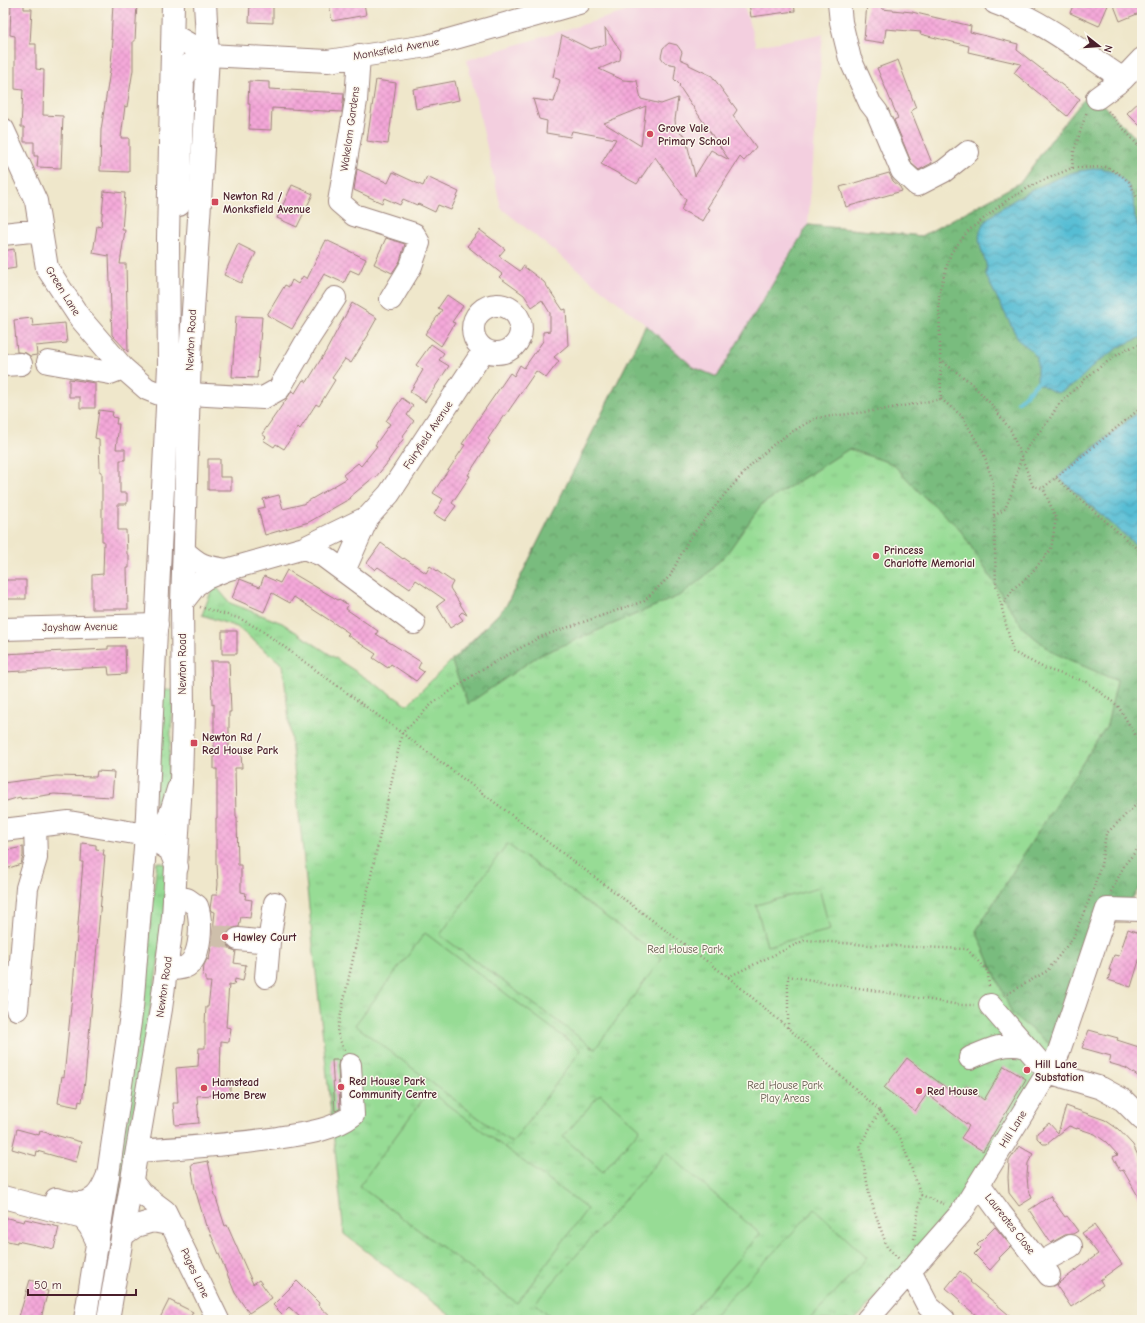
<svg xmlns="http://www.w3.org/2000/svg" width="1145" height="1323" font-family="'Comic Neue',sans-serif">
<defs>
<pattern id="grass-tufts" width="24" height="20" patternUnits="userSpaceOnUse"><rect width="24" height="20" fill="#97dc95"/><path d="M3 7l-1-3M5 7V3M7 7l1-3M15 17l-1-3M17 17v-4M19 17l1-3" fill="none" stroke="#84bc81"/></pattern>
<pattern id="forest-crowns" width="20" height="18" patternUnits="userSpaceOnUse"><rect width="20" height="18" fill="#79bc7e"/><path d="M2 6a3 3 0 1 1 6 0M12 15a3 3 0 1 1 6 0" fill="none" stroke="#659867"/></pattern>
<pattern id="water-waves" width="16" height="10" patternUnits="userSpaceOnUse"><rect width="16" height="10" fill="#56bdd4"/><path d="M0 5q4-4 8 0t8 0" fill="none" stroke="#4999ac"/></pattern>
<pattern id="building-cross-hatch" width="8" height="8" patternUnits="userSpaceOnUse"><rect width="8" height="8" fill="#f4a8d9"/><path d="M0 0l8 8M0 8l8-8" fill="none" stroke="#d390ba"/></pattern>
</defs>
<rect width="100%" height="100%" fill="#fbf7ec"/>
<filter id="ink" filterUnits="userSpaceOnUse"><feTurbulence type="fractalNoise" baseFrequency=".025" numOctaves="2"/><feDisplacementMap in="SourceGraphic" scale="8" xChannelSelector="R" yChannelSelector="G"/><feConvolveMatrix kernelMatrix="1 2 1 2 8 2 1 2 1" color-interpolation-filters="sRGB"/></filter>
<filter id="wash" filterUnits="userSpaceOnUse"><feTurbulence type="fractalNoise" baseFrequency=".012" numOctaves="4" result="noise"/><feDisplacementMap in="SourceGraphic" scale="16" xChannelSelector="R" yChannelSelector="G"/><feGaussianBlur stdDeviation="0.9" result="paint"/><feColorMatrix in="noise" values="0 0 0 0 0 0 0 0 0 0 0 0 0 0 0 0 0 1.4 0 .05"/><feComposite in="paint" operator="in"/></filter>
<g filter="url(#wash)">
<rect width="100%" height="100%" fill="#efe7cb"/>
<path fill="#f3cfdf" d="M 654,3 L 743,3 L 756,46 L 823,34 L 808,225 L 717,377 L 693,367 L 646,325 L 501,208 L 467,60 Z"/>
<path fill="url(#grass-tufts)" stroke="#707e60" d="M 1054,136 L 1142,144 L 1142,873 L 1102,906 L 1048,1060 L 958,1210 L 855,1320 L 456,1320 L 344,1234 L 283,665 L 237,627 L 202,615 L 214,584 L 230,603 L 282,623 L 407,705 L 506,606 L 646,325 L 693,367 L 717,377 L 808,225 L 922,236 L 1021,182 Z
M 162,690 L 174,690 L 166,802 L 155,803 Z
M 157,862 L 166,864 L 165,920 L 100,1320 L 93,1320 C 116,1168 141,1016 157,862 Z"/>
<path fill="url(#forest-crowns)" stroke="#626e54" d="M 1090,92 L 1142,144 L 1142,409 L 1058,477 L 1142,550 L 1142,884 L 1128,905 L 1102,906 L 1053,1047 L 1012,1014 L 976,931 L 1027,849 L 1107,725 L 1117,681 L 1052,652 L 1023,628 L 959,528 L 923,496 L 893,464 L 849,449 L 761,505 L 728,552 L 705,576 L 681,595 L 538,656 L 468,704 L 452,662 L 506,606 L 646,325 L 693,367 L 717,377 L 808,225 L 922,236 L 1021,182 L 1054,136 Z"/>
<path fill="#97dc95" stroke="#707e60" d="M 507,844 L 662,958 L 595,1049 L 440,935 Z
M 819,888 L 830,930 L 767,946 L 756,905 Z
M 425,933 L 581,1050 L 512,1143 L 355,1025 Z
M 429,1091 L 587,1209 L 517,1303 L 359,1186 Z
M 600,1094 L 640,1129 L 603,1172 L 563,1137 Z
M 666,1152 L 760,1234 L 685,1320 L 555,1320 L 535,1303 Z
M 815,1209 L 867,1258 L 809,1320 L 709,1320 Z"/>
<path fill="url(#water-waves)" stroke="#506e80" d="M 1098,168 L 1109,170 L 1118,175 L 1128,185 L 1133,197 L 1135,217 L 1142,239 L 1142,337 L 1123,345 L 1096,363 L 1075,384 L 1058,393 C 1050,391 1045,386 1037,383 L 1037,358 L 1030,349 L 1019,341 L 986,276 C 986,272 987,268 986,264 C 983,253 977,243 980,231 C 986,209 1053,179 1074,172 C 1082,170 1090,170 1098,168 Z
M 1142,409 L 1142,550 L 1058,477 Z"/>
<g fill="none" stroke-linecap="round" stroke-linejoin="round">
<path stroke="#56bdd4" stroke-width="4.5" d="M 1018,402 L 1037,383"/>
</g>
<g id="blocks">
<path fill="url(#building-cross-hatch)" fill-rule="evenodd" d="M 11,3 L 24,3 L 24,9 L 32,9 L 30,44 L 36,44 L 36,69 L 44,70 L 43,115 L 63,116 L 61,168 L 37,167 L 38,156 L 34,156 L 34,142 L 24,142 L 24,127 L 21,127 L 23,90 L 15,89 L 15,36 L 10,35 Z
M 113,3 L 137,3 L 135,41 L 133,41 L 133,70 L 127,107 L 125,106 L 121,138 L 129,138 L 129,172 L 100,171 L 101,130 L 111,64 L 113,40 L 111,40 Z
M 250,3 L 273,3 L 273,23 L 249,22 Z
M 329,3 L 364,3 L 366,15 L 332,21 Z
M 749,3 L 794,3 L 795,11 L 751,17 Z
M 867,3 L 882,5 L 882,9 L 912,12 L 971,26 L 970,32 L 1018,44 L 1017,50 L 1080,99 L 1067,116 L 1014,73 L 1021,64 L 968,52 L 969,46 L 920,34 L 921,32 L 886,29 L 884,43 L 864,40 Z
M 1074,3 L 1109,3 L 1099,26 L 1070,13 Z
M 1113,3 L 1142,3 L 1142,12 L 1120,21 Z
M 605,28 L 621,51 L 620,60 L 599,69 L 623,80 L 637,81 L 641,99 L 661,104 L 678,98 L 675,120 L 676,130 L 685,135 L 695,176 L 711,150 L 729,160 L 679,86 L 680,85 L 674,79 L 676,65 L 665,63 L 661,57 L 663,48 L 669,43 L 677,45 L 682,52 L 680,59 L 689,63 L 689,65 L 712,76 L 737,110 L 733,116 L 756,147 L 744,161 L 740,157 L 707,208 L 710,209 L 703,221 L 681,210 L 686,200 L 655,157 L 637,184 L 601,164 L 616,139 L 572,131 L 570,137 L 546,133 L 547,121 L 539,119 L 533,99 L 554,102 L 560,80 L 553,77 L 562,35 L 590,49 L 606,45 ZM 646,106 L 641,146 L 604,123 Z
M 898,60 L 916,108 L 911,111 L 932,163 L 919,170 L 912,164 L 894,120 L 898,118 L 877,68 Z
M 376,80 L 396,83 L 388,144 L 367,141 Z
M 249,81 L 269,82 L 269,89 L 344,93 L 342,112 L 272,108 L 271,130 L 249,129 L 250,104 L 248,104 Z
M 455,81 L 459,100 L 416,109 L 413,89 Z
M 1142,99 L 1142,128 L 1127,113 Z
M 357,169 L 388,183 L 393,172 L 423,186 L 427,177 L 459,192 L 451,210 L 438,205 L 435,212 L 418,204 L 417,205 L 403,199 L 400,205 L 384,198 L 382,203 L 354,190 Z
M 889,173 L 893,181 L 900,187 L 902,191 L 846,207 L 840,187 Z
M 292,185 L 313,194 L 297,227 L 277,218 Z
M 104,191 L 125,193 L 122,230 L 125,230 L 120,264 L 126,264 L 128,352 L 112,335 L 109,256 L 93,253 L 97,226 L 101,227 Z
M 480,230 L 505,249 L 499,256 L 520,271 L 523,266 L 544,282 L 563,310 L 566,309 L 568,345 L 554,357 L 559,361 L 546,378 L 536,371 L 505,416 L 504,415 L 488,439 L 490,441 L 468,475 L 470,476 L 452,503 L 456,506 L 445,521 L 434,514 L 443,499 L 433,493 L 465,445 L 462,444 L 479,418 L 510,373 L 514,376 L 520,365 L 524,368 L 543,341 L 543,332 L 550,331 L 550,313 L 542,300 L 532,307 L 524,295 L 499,277 L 502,274 L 467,246 Z
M 386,238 L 405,244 L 400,261 L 392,273 L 374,264 Z
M 326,240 L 366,259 L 359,274 L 350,270 L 344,283 L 324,274 L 292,329 L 267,315 L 285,285 L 289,287 L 292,280 L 298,284 L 303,276 L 307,279 Z
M 238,244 L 256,253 L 241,283 L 224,275 Z
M 14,249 L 16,268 L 3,270 L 3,251 Z
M 447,295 L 463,306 L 452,322 L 455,323 L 441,346 L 425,334 L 442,310 L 438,308 Z
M 352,303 L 377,318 L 368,334 L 369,334 L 351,363 L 345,359 L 332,378 L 335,380 L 319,406 L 316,404 L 300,429 L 298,427 L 284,449 L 276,444 L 274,447 L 263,440 L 266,437 L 262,434 L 292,391 L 295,393 L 303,380 L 307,382 L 326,351 Z
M 236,316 L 262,317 L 257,378 L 232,377 Z
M 32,318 L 33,326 L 65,323 L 67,343 L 36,346 L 37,355 L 30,356 L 26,353 L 17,352 L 14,320 Z
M 431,344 L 444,353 L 439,360 L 449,366 L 425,402 L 410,392 L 423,370 L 416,365 Z
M 69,379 L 95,383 L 95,408 L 80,408 L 80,397 L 69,397 Z
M 402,398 L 413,406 L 407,415 L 414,421 L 402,437 L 404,438 L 388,461 L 389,461 L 375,478 L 374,477 L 350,497 L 351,498 L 309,522 L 265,535 L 258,509 L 265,507 L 263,499 L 279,495 L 283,509 L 303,504 L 346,479 L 343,475 L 358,463 L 361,466 L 377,446 L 375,445 L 390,424 L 386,421 Z
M 99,410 L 113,412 L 112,417 L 117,418 L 116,424 L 119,424 L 116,449 L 125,449 L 125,460 L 120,460 L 120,493 L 127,493 L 127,504 L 118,504 L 118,530 L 126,530 L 127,554 L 129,555 L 129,568 L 127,568 L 128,609 L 92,609 L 92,575 L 103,574 L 104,541 L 102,541 L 102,472 L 100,472 L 99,439 L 95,438 Z
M 208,459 L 220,459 L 220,477 L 231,477 L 231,490 L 208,490 Z
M 381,543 L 403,559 L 404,558 L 426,573 L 430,566 L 453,582 L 450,588 L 467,615 L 462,612 L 459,615 L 463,620 L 450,628 L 437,606 L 445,600 L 416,580 L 410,589 L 378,567 L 375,570 L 367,563 Z
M 287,570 L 338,600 L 339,599 L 348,605 L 346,609 L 378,631 L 376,634 L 421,662 L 418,668 L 424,672 L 416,681 L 391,664 L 388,668 L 373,658 L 376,654 L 347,635 L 349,633 L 294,597 L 290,603 L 272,593 L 264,612 L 232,598 L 240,579 L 260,587 L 264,576 L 280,583 Z
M 3,580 L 26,580 L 26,599 L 3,599 Z
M 222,631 L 237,631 L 237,654 L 222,654 Z
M 108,646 L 125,646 L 126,674 L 109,675 L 108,667 L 3,672 L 3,654 L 108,649 Z
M 211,661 L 229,661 L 231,712 L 229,712 L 229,752 L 241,752 L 242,768 L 235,768 L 236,817 L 237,817 L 238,865 L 241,865 L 241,892 L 246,893 L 245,899 L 252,900 L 250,918 L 241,917 L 239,927 L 232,928 L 228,932 L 226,937 L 227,945 L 230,949 L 236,951 L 234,963 L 246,965 L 243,981 L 235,979 L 234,985 L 229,984 L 226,1027 L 231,1028 L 229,1042 L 221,1041 L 220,1080 L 230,1079 L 230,1094 L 197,1096 L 199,1123 L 175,1125 L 173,1103 L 178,1103 L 176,1068 L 198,1066 L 199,1048 L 205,1048 L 205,1023 L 206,1007 L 208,1007 L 211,982 L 206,982 L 206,977 L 203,976 L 204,965 L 207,959 L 209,960 L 212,940 L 215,912 L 211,911 L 210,908 L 212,895 L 217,895 L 218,884 L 217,864 L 216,864 L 216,818 L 217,818 L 217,769 L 214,769 L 214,704 L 212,705 Z
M 97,771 L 114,772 L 112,797 L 54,794 L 21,799 L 20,797 L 3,802 L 3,783 L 56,776 L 96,777 Z
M 82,843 L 96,845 L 96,849 L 104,850 L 103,855 L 105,855 L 85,1081 L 82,1102 L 79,1101 L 78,1107 L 58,1103 L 62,1076 L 64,1077 L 73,986 L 83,862 L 81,862 Z
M 23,847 L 23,856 L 21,864 L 3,870 L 3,851 Z
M 1128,929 L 1142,934 L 1142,951 L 1131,987 L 1108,980 L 1111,970 L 1109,970 L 1114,955 L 1119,956 Z
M 1089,1030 L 1118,1038 L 1117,1040 L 1142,1048 L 1142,1079 L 1126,1068 L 1109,1063 L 1111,1056 L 1082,1048 Z
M 907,1058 L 958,1097 L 966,1086 L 984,1100 L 1004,1066 L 1026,1079 L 983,1151 L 961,1138 L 969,1126 L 927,1094 L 915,1111 L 884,1088 Z
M 332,1060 L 339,1060 L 338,1066 L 340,1109 L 335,1111 Z
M 1066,1106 L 1105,1120 L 1118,1129 L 1133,1145 L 1142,1164 L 1142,1203 L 1123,1170 L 1120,1171 L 1113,1157 L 1118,1155 L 1106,1142 L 1095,1134 L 1077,1128 L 1077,1129 L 1069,1126 L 1047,1144 L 1043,1144 L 1037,1138 L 1037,1133 L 1049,1123 L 1058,1133 Z
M 17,1129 L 39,1135 L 40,1131 L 81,1142 L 76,1162 L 37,1151 L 36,1156 L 12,1149 Z
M 1019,1146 L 1033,1154 L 1028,1163 L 1027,1176 L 1028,1188 L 1032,1198 L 1019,1206 L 1009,1193 L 1008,1177 L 1009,1161 Z
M 208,1161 L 215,1195 L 225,1226 L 227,1225 L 253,1284 L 259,1280 L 272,1298 L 249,1313 L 235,1293 L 207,1225 L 206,1226 L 195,1189 L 191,1164 Z
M 1050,1196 L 1065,1217 L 1067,1216 L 1078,1231 L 1073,1234 L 1065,1235 L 1051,1243 L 1029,1210 Z
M 3,1217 L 24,1222 L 25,1219 L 59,1227 L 54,1249 L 17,1241 L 17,1243 L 3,1240 Z
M 1094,1225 L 1122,1264 L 1100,1280 L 1103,1285 L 1071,1307 L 1056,1285 L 1098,1254 L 1082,1233 Z
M 995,1227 L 1011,1246 L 999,1258 L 1000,1259 L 990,1270 L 974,1254 L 980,1248 L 977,1245 Z
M 960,1271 L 971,1281 L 970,1282 L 1015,1320 L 982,1320 L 960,1302 L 961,1301 L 946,1288 Z
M 30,1280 L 46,1285 L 44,1290 L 48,1291 L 43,1310 L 41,1320 L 18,1320 Z
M 297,1281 L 319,1303 L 318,1305 L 334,1320 L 303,1320 L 289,1307 L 282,1314 L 273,1305 Z
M 169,1300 L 193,1312 L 189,1320 L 159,1320 Z"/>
</g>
</g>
<g filter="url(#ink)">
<use href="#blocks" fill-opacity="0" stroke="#9c837b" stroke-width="1"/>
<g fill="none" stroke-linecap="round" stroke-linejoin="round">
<path stroke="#cebfab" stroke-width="22" stroke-dasharray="22 11" stroke-linecap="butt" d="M 212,935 L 238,939"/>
<defs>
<path id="minor" d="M 839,3 L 841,22 L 850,59 L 870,103 L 877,112 L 902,171 L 917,185 L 944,171 L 968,152
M 995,3 C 1042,20 1082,52 1123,79
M 173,35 L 208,55 L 328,61 L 427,46 L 579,3
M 359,55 L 356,101 L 339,202 L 354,215 L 414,234 L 419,243 L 411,266 L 391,299
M 1097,98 L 1123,79 L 1142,59
M 3,129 L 36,201 L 47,268 L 80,318 L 123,368 L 147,389 L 167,397
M 179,205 L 183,79 L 192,62 L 208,55
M 3,234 L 40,230
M473 329a24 24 0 1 1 48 0a24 24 0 1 1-48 0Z
M 48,362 L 110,373 L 123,368
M 3,365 L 21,364
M 189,394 L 263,398 L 279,389 L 305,344 L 335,298
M 304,548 L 322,555 L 414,623
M 184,551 C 200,566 204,566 226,570
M 344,571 L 368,517 L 389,494 L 484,350
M 182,603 L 196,585 L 206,578 L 226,570 L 304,548 L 368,517
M 3,629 L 157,625
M 3,830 L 69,822 L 146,835 L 170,850 L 177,867
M 146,835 L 164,825 L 171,812 L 178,789
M 238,939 L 269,942 L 275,903
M 166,969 C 172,969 179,969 185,967 C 202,960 202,920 197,906 L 187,899 L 174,897
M 266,977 L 269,942
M 990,1005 L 1048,1072 L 1101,1088 L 1123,1100 L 1142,1119
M 17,1009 L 27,888 L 36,858 L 35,826
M 970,1058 C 988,1050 1006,1041 1026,1047
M 137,1151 C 184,1148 231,1145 277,1138 C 302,1134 332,1131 353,1115 L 350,1065
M 132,1182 L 141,1193 L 165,1211 L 218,1320
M 979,1184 L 1001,1214 L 1049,1275
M 3,1197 L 83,1218 L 90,1227 L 97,1241
M 56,1199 C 69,1202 84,1207 95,1197 C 101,1192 105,1182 108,1175
M 123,1235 L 136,1226 L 153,1221 L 173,1225
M 1040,1263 L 1071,1246
M 910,1271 L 928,1306 L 944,1320
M 867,1320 L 961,1213 L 1048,1072 L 1058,1054 L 1107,909 L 1142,910"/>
<path id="highway" d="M 85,1320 L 108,1175 L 132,1008 L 146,835 L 169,366 L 168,238 L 173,3
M 108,1320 L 161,1009 L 173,917 L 181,782 L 183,713 L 182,603 L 190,357 L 200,203 L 208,55 L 205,3"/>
</defs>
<use href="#minor" stroke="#9c837b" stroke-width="24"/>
<use href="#highway" stroke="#9c837b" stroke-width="24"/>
<path stroke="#9c837b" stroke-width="2.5" stroke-dasharray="1 3" stroke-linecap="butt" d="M 1108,111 L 1142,150
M 1072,168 L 1074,151 L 1087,111
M 1142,207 L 1129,182 L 1121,175 L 1107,167 L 1072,168 L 1035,184 L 1006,201 L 968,231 L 951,253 L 939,292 L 941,399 L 962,416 L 983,452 L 993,482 L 996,585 L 1013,652 L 1046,669 L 1087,682 L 1118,706 L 1142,746
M 940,360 L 970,382 L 992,405 L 1011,431 L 1033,486 L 1043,488 L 1142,407
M 1056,478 L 1142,553
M 994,516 L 1005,509 L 1012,492 L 1021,458 L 1031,442 L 1049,420 L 1058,405 L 1094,371 L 1126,349 L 1142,344
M 1002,606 L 1014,588 L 1028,577 L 1051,549 L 1056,518 L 1043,488
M 200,607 L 241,619 L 261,630 L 402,733 L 728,977 L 788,1028 L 880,1111 L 901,1139 L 921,1195 L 914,1239
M 1111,892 L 1125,864 L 1142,844
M 728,977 L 805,940 L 868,945 L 967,949 L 988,972 L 989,988
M 1004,996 L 1047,971 L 1073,938 L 1092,893 L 1101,865 L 1106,834 L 1142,799
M 788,1028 L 788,976 L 960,1005 L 974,1005
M 344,1050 L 337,1032 L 402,733 L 432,704 L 479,671 L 540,637 L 644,601 L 670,576 L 689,539 L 725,494 L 752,464 L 774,444 L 788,434 L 816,418 L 881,410 L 941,399
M 880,1111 L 860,1145 L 870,1198 L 887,1247 L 899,1259
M 921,1195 L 944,1204"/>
<use href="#minor" stroke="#fff" stroke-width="22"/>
<use href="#highway" stroke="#fff" stroke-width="22"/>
</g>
</g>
<g fill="#d1495b" stroke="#fbf7ec" stroke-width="1.5">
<circle cx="650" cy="134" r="4"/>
<rect x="211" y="198" width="8" height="8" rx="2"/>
<circle cx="876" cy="556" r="4"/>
<rect x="190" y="739" width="8" height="8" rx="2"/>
<circle cx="225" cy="937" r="4"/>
<circle cx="1027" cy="1070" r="4"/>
<circle cx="341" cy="1087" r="4"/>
<circle cx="204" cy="1088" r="4"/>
<circle cx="919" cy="1091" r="4"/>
</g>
<g text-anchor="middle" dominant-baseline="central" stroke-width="3" stroke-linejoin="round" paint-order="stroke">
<g font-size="11" fill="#4a1f2b" stroke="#fbf7ec">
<text transform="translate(396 49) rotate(-10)">Monksfield Avenue</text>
<text transform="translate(350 129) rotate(-82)">Wakelam Gardens</text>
<text transform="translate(63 291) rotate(58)">Green Lane</text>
<text transform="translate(191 340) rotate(-87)">Newton Road</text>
<text transform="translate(428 435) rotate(-56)">Fairyfield Avenue</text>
<text transform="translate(80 627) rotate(-1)">Jayshaw Avenue</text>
<text transform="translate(182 664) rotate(-90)">Newton Road</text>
<text transform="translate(164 987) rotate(-82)">Newton Road</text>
<text transform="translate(1013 1129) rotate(-58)">Hill Lane</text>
<text transform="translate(1010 1224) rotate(52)">Laureates Close</text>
<text transform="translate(195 1273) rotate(65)">Pages Lane</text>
</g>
<g font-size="11" font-weight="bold" fill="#4a1f2b" stroke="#fbf7ec" text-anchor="start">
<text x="658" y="128">Grove Vale<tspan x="658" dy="13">Primary School</tspan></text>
<text x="223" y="196">Newton Rd /<tspan x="223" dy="13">Monksfield Avenue</tspan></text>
<text x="884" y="550">Princess<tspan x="884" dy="13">Charlotte Memorial</tspan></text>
<text x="202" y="737">Newton Rd /<tspan x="202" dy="13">Red House Park</tspan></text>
<text x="233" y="937">Hawley Court</text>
<text x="1035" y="1064">Hill Lane<tspan x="1035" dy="13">Substation</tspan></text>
<text x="349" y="1081">Red House Park<tspan x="349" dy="13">Community Centre</tspan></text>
<text x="212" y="1082">Hamstead<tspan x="212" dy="13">Home Brew</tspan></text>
<text x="927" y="1091">Red House</text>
</g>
<g font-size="11" fill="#61584b" stroke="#fbf7ec">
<text x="685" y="949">Red House Park</text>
<text x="785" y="1085">Red House Park<tspan x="785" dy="13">Play Areas</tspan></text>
</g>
</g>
<rect width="1145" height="1323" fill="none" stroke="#fbf7ec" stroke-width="16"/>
<g transform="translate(1099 46) rotate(107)" stroke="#fbf7ec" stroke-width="3" paint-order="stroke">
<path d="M0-3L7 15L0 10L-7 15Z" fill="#4a1f2b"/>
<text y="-6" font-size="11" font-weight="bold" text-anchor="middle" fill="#4a1f2b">N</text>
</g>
<path d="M28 1289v6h108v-6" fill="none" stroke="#4a1f2b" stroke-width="2"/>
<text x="34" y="1289" font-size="12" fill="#4a1f2b" stroke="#fbf7ec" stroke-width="3" paint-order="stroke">50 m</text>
</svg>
